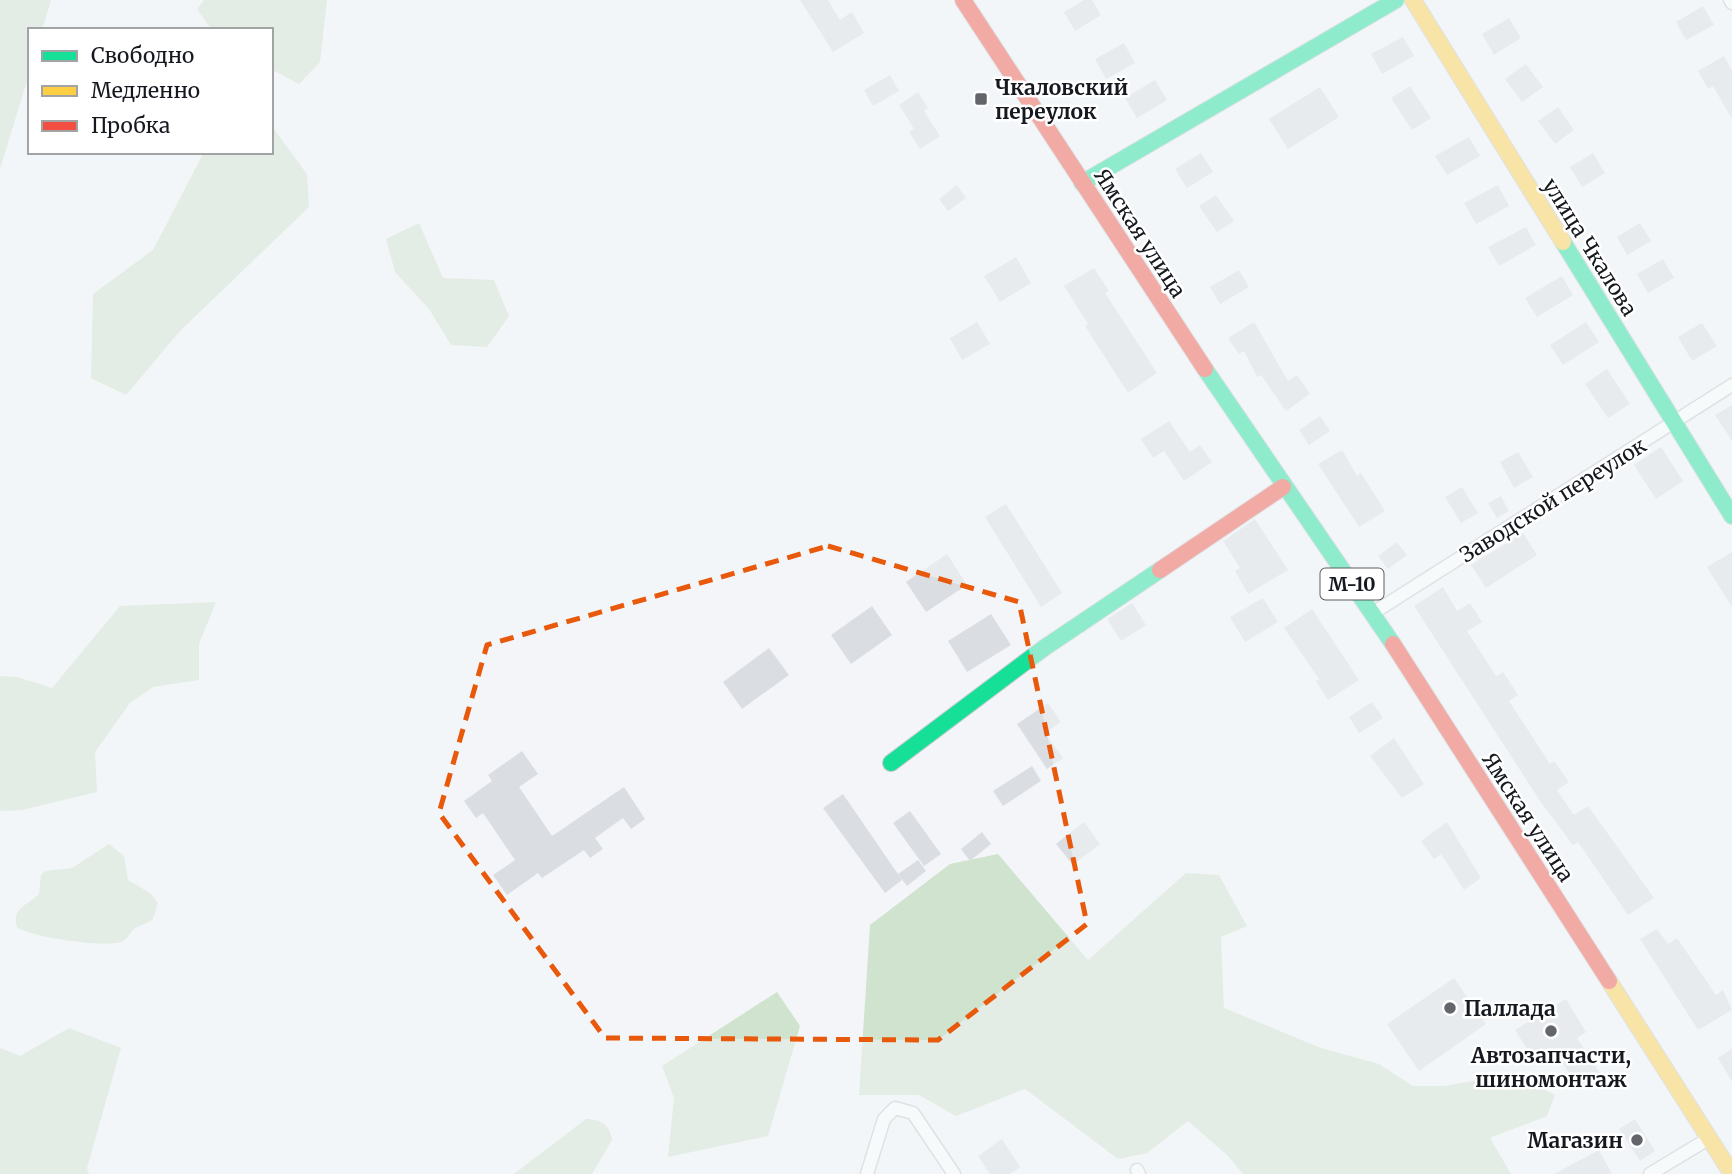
<svg xmlns="http://www.w3.org/2000/svg" width="1732" height="1174" font-family="Merriweather,serif">
<rect width="100%" height="100%" fill="#f3f5f8"/>
<path fill="#d0e3ce" d="M 0,0 L 51,0 L 42,30 L 30,30 L 30,71 L 0,169 Z
M 204,0 L 327,0 L 320,62 L 299,84 L 271,69 L 271,30 L 212,30 L 197,9 Z
M 271,125 L 307,174 L 309,207 L 180,331 L 126,395 L 91,378 L 93,294 L 153,250 L 204,152 L 271,152 Z
M 419,223 L 443,278 L 494,280 L 509,316 L 487,347 L 451,345 L 429,309 L 395,272 L 386,239 Z
M 216,602 L 199,644 L 199,680 L 153,687 L 130,703 L 95,752 L 97,792 L 22,810 L 0,811 L 0,676 L 17,677 L 52,688 L 120,606 Z
M 109,844 L 124,856 L 128,880 L 150,893 L 158,903 L 153,919 C 147,924 139,925 134,929 C 130,933 127,939 123,941 C 109,949 29,937 17,927 C 11,908 28,905 39,894 L 41,875 L 45,871 L 72,868 Z
M 998,854 L 1088,960 L 1186,873 L 1219,875 L 1247,926 L 1221,937 L 1224,1008 L 1321,1048 L 1379,1064 L 1413,1086 L 1444,1086 L 1513,1074 L 1555,1095 L 1547,1116 L 1490,1138 L 1511,1174 L 1243,1174 L 1228,1156 L 1188,1121 L 1147,1153 L 1118,1159 L 1025,1089 L 956,1116 L 919,1095 L 859,1095 L 870,925 L 950,864 Z
M 777,992 L 800,1026 L 768,1136 L 668,1157 L 674,1098 L 662,1066 Z
M 69,1028 L 121,1048 L 87,1168 L 89,1174 L 0,1174 L 0,1048 L 20,1056 Z
M 586,1119 C 601,1119 610,1125 612,1140 L 592,1174 L 514,1174 Z"/>
<path fill="#dadee3" d="M 800,0 L 828,0 L 840,20 L 852,12 L 864,33 L 833,52 Z
M 1084,0 L 1092,0 L 1101,15 L 1075,31 L 1064,12 Z
M 1703,6 L 1714,25 L 1686,40 L 1676,22 Z
M 1509,18 L 1521,38 L 1494,55 L 1482,34 Z
M 1403,37 L 1414,56 L 1382,74 L 1371,54 Z
M 1124,43 L 1135,63 L 1106,79 L 1095,59 Z
M 1724,56 L 1732,71 L 1732,119 L 1713,86 L 1708,89 L 1698,71 Z
M 1526,64 L 1543,87 L 1522,102 L 1505,79 Z
M 890,75 L 899,91 L 873,106 L 864,90 Z
M 1155,80 L 1167,100 L 1137,118 L 1125,98 Z
M 1410,86 L 1431,118 L 1412,130 L 1391,98 Z
M 1320,87 L 1339,117 L 1288,149 L 1269,119 Z
M 918,92 L 928,108 L 924,111 L 940,136 L 920,149 L 909,132 L 914,129 L 899,105 Z
M 1558,107 L 1574,130 L 1555,144 L 1538,121 Z
M 1469,137 L 1480,156 L 1447,175 L 1435,156 Z
M 1201,153 L 1213,172 L 1187,188 L 1175,169 Z
M 1593,153 L 1605,173 L 1582,187 L 1570,167 Z
M 957,185 L 966,198 L 948,211 L 939,199 Z
M 1498,185 L 1509,206 L 1476,224 L 1464,203 Z
M 1216,195 L 1234,221 L 1217,232 L 1199,206 Z
M 1640,223 L 1651,241 L 1627,255 L 1617,237 Z
M 1526,227 L 1536,245 L 1499,266 L 1488,247 Z
M 1016,257 L 1031,283 L 1000,302 L 984,276 Z
M 1663,259 L 1674,278 L 1648,293 L 1637,274 Z
M 1094,268 L 1109,291 L 1105,293 L 1157,373 L 1128,393 L 1085,326 L 1088,324 L 1064,286 Z
M 1239,270 L 1249,287 L 1220,304 L 1210,287 Z
M 1562,276 L 1573,295 L 1537,317 L 1525,298 Z
M 977,322 L 990,344 L 962,360 L 950,338 Z
M 1254,322 L 1288,381 L 1297,375 L 1310,394 L 1286,411 L 1261,375 L 1257,377 L 1244,351 L 1239,354 L 1228,338 Z
M 1586,322 L 1599,342 L 1563,365 L 1550,345 Z
M 1702,323 L 1717,346 L 1692,361 L 1678,337 Z
M 1607,369 L 1630,404 L 1608,418 L 1585,384 Z
M 1732,405 L 1732,441 L 1715,415 Z
M 1320,416 L 1330,431 L 1309,445 L 1299,430 Z
M 1169,421 L 1190,452 L 1200,445 L 1212,462 L 1184,481 L 1164,451 L 1153,458 L 1141,439 Z
M 1661,447 L 1683,481 L 1656,499 L 1634,465 Z
M 1342,450 L 1357,476 L 1361,473 L 1385,511 L 1359,527 L 1318,464 Z
M 1518,452 L 1533,477 L 1514,488 L 1500,462 Z
M 1462,487 L 1478,513 L 1461,523 L 1445,497 Z
M 1501,496 L 1509,511 L 1497,518 L 1488,503 Z
M 1006,504 L 1062,593 L 1041,607 L 985,517 Z
M 1255,519 L 1288,570 L 1248,594 L 1235,571 L 1240,568 L 1223,541 Z
M 1523,533 L 1537,555 L 1486,588 L 1471,565 Z
M 1397,542 L 1407,555 L 1388,569 L 1378,556 Z
M 1732,552 L 1732,607 L 1707,567 Z
M 947,554 L 967,585 L 926,612 L 906,582 Z
M 1443,587 L 1457,611 L 1470,603 L 1482,622 L 1467,631 L 1496,676 L 1503,672 L 1518,695 L 1509,701 L 1550,764 L 1554,761 L 1569,782 L 1557,790 L 1574,815 L 1588,806 L 1654,898 L 1628,915 L 1578,842 L 1573,845 L 1540,801 L 1414,606 Z
M 1263,598 L 1278,622 L 1245,642 L 1230,617 Z
M 1132,603 L 1146,625 L 1121,641 L 1107,619 Z
M 872,606 L 892,635 L 851,664 L 831,635 Z
M 1312,609 L 1359,680 L 1328,700 L 1316,681 L 1319,679 L 1284,628 Z
M 991,614 L 1011,645 L 967,672 L 948,641 Z
M 769,648 L 789,675 L 742,709 L 723,682 Z
M 1372,702 L 1383,718 L 1359,733 L 1349,717 Z
M 1048,703 L 1061,722 L 1045,733 L 1063,758 L 1047,769 L 1017,724 Z
M 1394,738 L 1424,784 L 1402,798 L 1370,756 Z
M 522,751 L 538,774 L 519,787 L 552,836 L 624,787 L 645,819 L 631,829 L 623,818 L 595,838 L 603,849 L 590,858 L 584,850 L 542,878 L 538,873 L 507,895 L 493,875 L 515,860 L 483,813 L 476,818 L 464,801 L 492,781 L 488,775 Z
M 1032,766 L 1041,781 L 1003,806 L 993,791 Z
M 843,794 L 902,880 L 885,893 L 823,808 Z
M 910,811 L 941,854 L 924,866 L 893,823 Z
M 1084,822 L 1100,844 L 1073,865 L 1056,844 Z
M 1447,822 L 1481,878 L 1464,890 L 1441,854 L 1434,859 L 1421,841 Z
M 982,832 L 991,844 L 970,861 L 961,849 Z
M 918,860 L 926,871 L 907,886 L 898,874 Z
M 1657,929 L 1668,944 L 1677,938 L 1716,995 L 1723,990 L 1732,1010 L 1698,1030 L 1640,939 Z
M 1454,978 L 1486,1024 L 1419,1071 L 1387,1024 Z
M 1566,999 L 1586,1032 L 1577,1038 L 1601,1075 L 1579,1089 L 1555,1051 L 1536,1063 L 1515,1030 Z
M 1732,1049 L 1732,1082 L 1718,1058 Z
M 1635,1119 L 1655,1151 L 1640,1161 L 1619,1129 Z
M 1002,1139 L 1020,1167 L 1010,1174 L 990,1174 L 978,1156 Z
M 1599,1150 L 1612,1174 L 1554,1174 Z"/>
<g fill="none" stroke-linecap="round" stroke-linejoin="round">
<defs>
<path id="street" d="M 1730,0 L 1732,3
M 1373,613 L 1732,385
M 1137,1170 L 1139,1174
M 867,1174 L 884,1119 L 895,1108 L 913,1113 L 954,1174
M 1650,1174 L 1708,1139"/>
<path id="fast" d="M 1082,183 L 1396,0
M 1563,242 L 1732,516
M 1205,369 L 1393,644
M 891,763 L 1044,648 L 1160,570"/>
<path id="slow" d="M 1413,0 L 1563,242
M 1609,981 L 1732,1174"/>
<path id="jam" d="M 963,0 L 1205,369
M 1160,570 L 1283,487
M 1393,644 L 1609,981"/>
</defs>
<use href="#street" stroke="#c7cacf" stroke-width="15"/>
<use href="#fast" stroke="#c7cacf" stroke-width="18"/>
<use href="#slow" stroke="#c7cacf" stroke-width="18"/>
<use href="#jam" stroke="#c7cacf" stroke-width="18"/>
<use href="#street" stroke="#fdfefe" stroke-width="12"/>
<use href="#fast" stroke="#16e098" stroke-width="16"/>
<use href="#slow" stroke="#ffcf43" stroke-width="16"/>
<use href="#jam" stroke="#f24e42" stroke-width="16"/>
</g>
<path d="M0 0H1732V1174H0ZM 828,546 L 1019,602 L 1087,924 L 938,1040 L 605,1038 L 439,813 L 487,645 Z" fill="#f3f5f8" fill-opacity=".55" fill-rule="evenodd"/>
<path fill="none" stroke="#e8590c" stroke-width="5" stroke-dasharray="14 9" stroke-linejoin="round" d="M 828,546 L 1019,602 L 1087,924 L 938,1040 L 605,1038 L 439,813 L 487,645 Z"/>
<g fill="#63656b" stroke="#fff" stroke-width="2.5">
<rect x="974" y="92" width="14" height="14" rx="3.5"/>
<circle cx="1450" cy="1008" r="7"/>
<circle cx="1551" cy="1031" r="7"/>
<circle cx="1637" cy="1140" r="7"/>
</g>
<g text-anchor="middle" dominant-baseline="central" stroke-width="5" stroke-linejoin="round" paint-order="stroke">
<rect fill="#fff" stroke="#5b5d62" stroke-width="2" x="1320.5" y="568.5" width="63" height="31" rx="5"/>
<g font-size="19" font-weight="bold" fill="#15181f">
<text x="1352" y="584">М-10</text>
</g>
<g font-size="21" font-weight="bold" fill="#15181f" stroke="#fff" text-anchor="start">
<text x="995" y="87">Чкаловский<tspan x="995" dy="24">переулок</tspan></text>
<text x="1464" y="1008">Паллада</text>
<text x="1551" y="1055" text-anchor="middle">Автозапчасти,<tspan x="1551" dy="24">шиномонтаж</tspan></text>
<text x="1623" y="1140" text-anchor="end">Магазин</text>
</g>
<g font-size="21" fill="#15181f" stroke="#fff">
<text transform="translate(1140 233) rotate(57)">Ямская улица</text>
<text transform="translate(1590 247) rotate(58)">улица Чкалова</text>
<text transform="translate(1553 500) rotate(-32)">Заводской переулок</text>
<text transform="translate(1528 817) rotate(57)">Ямская улица</text>
</g>
</g>
<rect x="28" y="28" width="245" height="126" fill="#ffffff" stroke="#a1a3a5" stroke-width="2"/>
<rect x="42" y="51" width="35" height="10" fill="#16e098" stroke="#a1a3a5" stroke-width="2"/>
<text x="91" y="63" font-size="21" fill="#15181f">Свободно</text>
<rect x="42" y="86" width="35" height="10" fill="#ffcf43" stroke="#a1a3a5" stroke-width="2"/>
<text x="91" y="98" font-size="21" fill="#15181f">Медленно</text>
<rect x="42" y="121" width="35" height="10" fill="#f24e42" stroke="#a1a3a5" stroke-width="2"/>
<text x="91" y="133" font-size="21" fill="#15181f">Пробка</text>
</svg>
